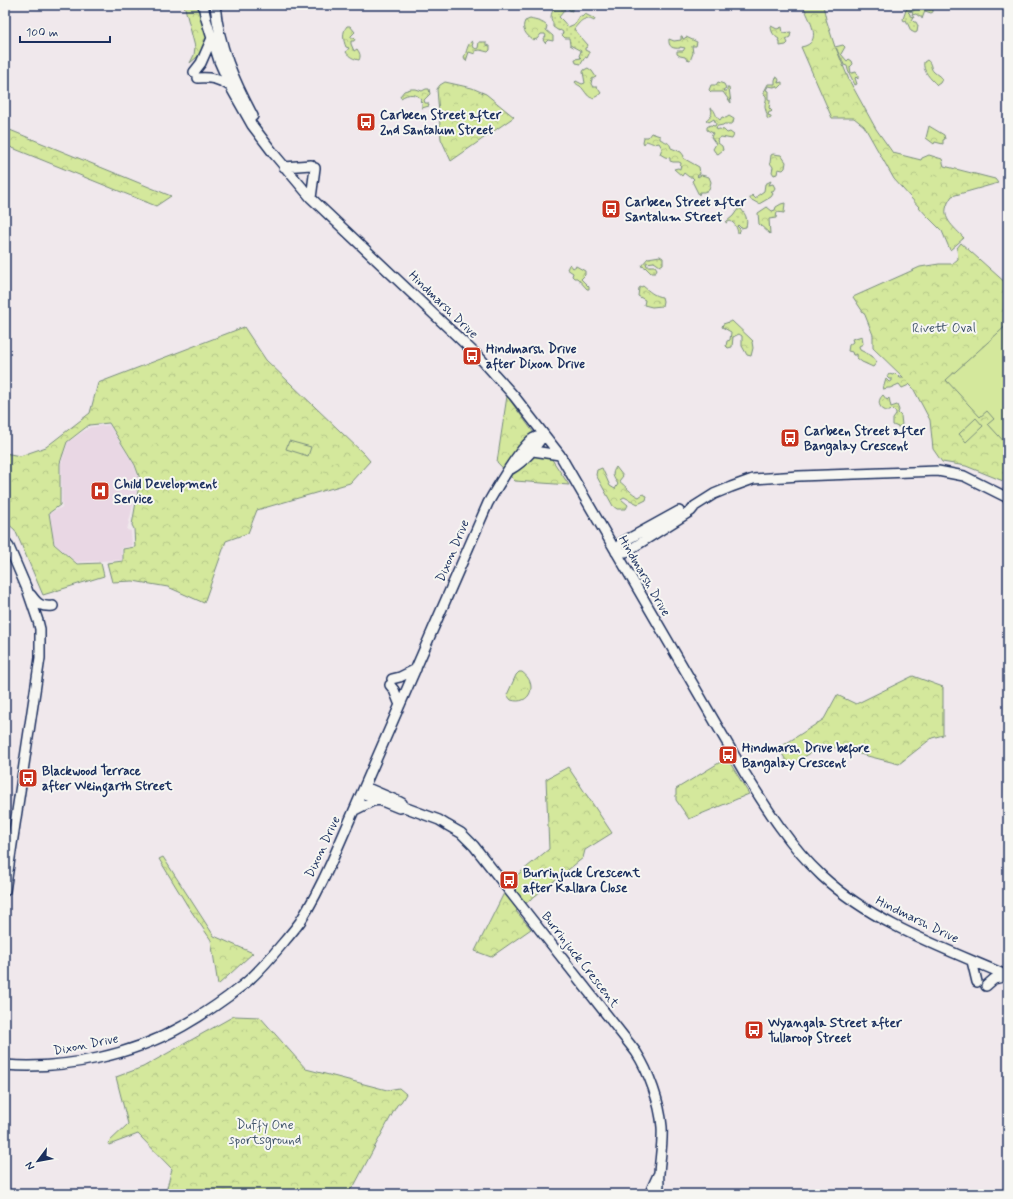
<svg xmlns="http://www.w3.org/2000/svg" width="1013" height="1199" font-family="Mynerve,sans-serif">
<defs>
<pattern id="grass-dots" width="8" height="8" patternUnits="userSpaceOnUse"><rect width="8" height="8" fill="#d4e89c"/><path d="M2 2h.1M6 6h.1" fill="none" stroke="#b5c789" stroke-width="1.8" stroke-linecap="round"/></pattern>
<pattern id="forest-crowns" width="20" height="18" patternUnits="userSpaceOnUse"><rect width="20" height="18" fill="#d4e89c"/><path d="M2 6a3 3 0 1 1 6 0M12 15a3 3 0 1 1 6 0" fill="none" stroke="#b5c789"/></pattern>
</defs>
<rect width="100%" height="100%" fill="#f0e8ec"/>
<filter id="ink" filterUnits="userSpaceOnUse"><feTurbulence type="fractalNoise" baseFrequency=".025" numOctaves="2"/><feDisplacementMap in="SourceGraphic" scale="8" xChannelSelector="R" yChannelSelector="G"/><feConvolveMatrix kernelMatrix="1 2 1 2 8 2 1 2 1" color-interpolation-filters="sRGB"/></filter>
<g filter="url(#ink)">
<path fill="#e9d7e4" d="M 109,425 L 134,465 L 139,481 L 127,530 L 131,531 L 132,546 L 121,548 L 122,560 L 76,562 L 55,544 L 53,536 L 50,513 L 62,507 L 61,464 L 68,442 L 90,427 Z"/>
<path fill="url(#grass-dots)" stroke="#788c7d" d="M 557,5 L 570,5 L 572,7 L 572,11 L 569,10 L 567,5 L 565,5 L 564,11 L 559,17 L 563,21 L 568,27 L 575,24 L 580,16 L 582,17 L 585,14 L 595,19 L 594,21 C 584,15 580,22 574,29 L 588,45 L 587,47 L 585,48 L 585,50 L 589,52 L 589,54 L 587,58 L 585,57 L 581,64 L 576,63 L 575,59 L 581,58 L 579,56 L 581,51 L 570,45 L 569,38 L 565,38 L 562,35 L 563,32 L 560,30 L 559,31 L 553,27 L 553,23 C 549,17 552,12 555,6 Z
M 911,5 L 915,5 L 914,7 L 922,7 L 925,9 L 927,7 L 927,8 L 930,7 L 933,10 L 933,12 L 931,13 L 925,11 L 922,19 L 922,17 L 920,17 L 916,14 L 912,15 L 913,11 L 908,12 L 910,14 L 910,16 L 914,17 L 912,20 L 914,22 L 916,22 L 918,26 L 917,32 L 915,33 L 911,31 L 906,20 L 904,21 L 903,19 L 906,10 Z
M 472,41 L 473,43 L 472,46 L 476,49 L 478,48 L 479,42 L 486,42 L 486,45 L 490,46 L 490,50 L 488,52 L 480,50 L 475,51 L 475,54 L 469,52 L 466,61 L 464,57 C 467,52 467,44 472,41 Z
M 776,77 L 778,78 L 779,80 L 778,83 L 782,82 L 782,85 L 779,88 L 777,88 L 776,86 L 774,87 L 768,86 L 766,90 L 768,91 L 768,99 L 770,100 L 770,102 L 769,108 L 772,111 L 771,112 L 769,112 L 768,115 L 771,116 L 771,118 L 769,119 L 767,118 C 768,113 764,109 765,105 C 765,102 767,100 766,96 L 764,94 L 764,91 L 765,90 L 768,84 L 775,84 L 775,80 Z
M 718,82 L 724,84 L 726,88 L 723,90 L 724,91 L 727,91 L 727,88 L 729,88 L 731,103 L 723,92 L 711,92 L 709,90 L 711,85 L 716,85 Z
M 738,209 L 741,209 C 746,215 748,219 746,227 L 741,228 L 738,225 L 737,226 L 740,229 L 740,231 L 738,233 C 737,228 735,223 730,221 L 726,223 L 726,222 L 733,216 Z
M 660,256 L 663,258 L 663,264 L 660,266 L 654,262 L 646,263 L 647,266 L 655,266 L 657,269 L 655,273 L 651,273 L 645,267 L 641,266 L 648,258 Z"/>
<path fill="url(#forest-crowns)" stroke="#788c7d" d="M 183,5 L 201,5 L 210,46 L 190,63 L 194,55 L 195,47 L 185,8 Z
M 803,5 L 823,5 L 826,19 L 835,47 L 843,45 L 845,47 L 841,54 L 847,61 L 849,59 L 852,61 L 853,64 L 850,67 L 851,73 L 852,73 L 856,72 L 858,75 L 858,79 L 856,77 L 855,78 L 857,84 L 855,85 C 852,78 848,73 847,66 L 844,65 L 842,60 L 836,48 L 849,80 L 876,129 L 893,153 L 921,160 L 922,158 L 929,155 L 942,159 L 944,166 L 995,179 L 998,183 L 952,196 C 938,216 950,223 964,238 L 950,250 L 942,231 L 927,216 L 894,179 L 864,126 L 854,118 L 832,118 L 801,47 C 825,43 808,18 803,5 Z
M 530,19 C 537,21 542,21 547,26 L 546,30 L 553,36 L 553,41 L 548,40 L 545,43 L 543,40 L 546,36 L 545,34 L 541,34 L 537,39 L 533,40 C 526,35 521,29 525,21 Z
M 347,26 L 350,26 L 355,32 L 351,36 L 351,38 L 354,38 L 355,39 L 354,41 L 351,41 L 351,44 L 354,51 L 357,49 C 360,53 361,56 359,60 C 354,59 349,57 346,52 L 349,48 L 346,47 C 343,40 342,32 347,26 Z
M 771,26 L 777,29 L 782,27 L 783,33 L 791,32 L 790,37 L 786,39 L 788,43 L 786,45 L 780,46 L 780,42 L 778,41 L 779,39 C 774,36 771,32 771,26 Z
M 681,36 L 682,36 L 683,39 L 685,38 L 686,37 L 697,42 L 696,46 L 692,46 L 693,53 L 690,61 L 687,60 L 685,57 L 680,56 L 677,54 L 677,51 L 683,51 L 685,48 L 680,47 L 680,48 C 673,49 668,47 669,39 L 674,41 L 681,40 Z
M 927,60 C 932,63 930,69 934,72 C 937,75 939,75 942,79 L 940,83 L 937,85 C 931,79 922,71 924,62 Z
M 588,68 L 592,71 L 596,77 L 592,79 L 591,84 L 593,87 L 597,87 L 601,93 C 599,95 595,98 592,98 C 587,97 584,89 580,86 C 578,85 576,84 575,82 L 576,81 L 582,84 L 585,83 L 583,72 L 584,70 Z
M 445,82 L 472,88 L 486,94 L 514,117 L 451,161 L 441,139 L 437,89 L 440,85 Z
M 411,89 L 416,89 L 422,91 L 426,89 L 429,89 L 430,94 L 424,100 L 425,103 L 428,103 L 429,106 L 422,108 L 422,104 L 423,104 L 420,101 L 422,100 C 417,93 408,93 401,98 L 400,96 L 404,91 Z
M 711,108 C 716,110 715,117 720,120 L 722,117 L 726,118 L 729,116 L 734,119 L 733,123 L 731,124 L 724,124 L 723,125 L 718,126 L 716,127 L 717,130 L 719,129 L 724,130 L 727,133 L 730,132 L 734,135 L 732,139 L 721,137 L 717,140 L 718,143 L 722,146 L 723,150 L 718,154 L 715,152 L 713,149 L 716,144 L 711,137 L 713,133 L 707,130 L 707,127 L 710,125 L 715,126 L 716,124 L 714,119 L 709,122 L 706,120 C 711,116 713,114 711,108 Z
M 929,126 L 944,135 L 945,139 L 943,140 L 943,144 L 935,142 L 934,144 L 926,138 Z
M 5,128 L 171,196 L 156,206 L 5,145 Z
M 651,133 L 660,136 L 660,139 C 665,142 670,142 671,148 L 681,152 L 684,156 L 683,158 L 699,167 L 700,174 L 697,176 L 698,177 L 701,175 L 709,177 L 711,182 L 709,190 L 704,192 L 700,192 L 699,195 L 692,181 L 694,179 L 692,177 L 689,177 L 684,173 L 682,176 L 674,169 L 678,168 L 680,169 L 681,163 L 679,162 L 673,162 L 670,161 L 670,158 L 665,157 L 660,154 L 662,148 L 659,143 C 653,145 651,142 646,141 L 644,144 L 643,142 L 644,137 L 648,137 Z
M 773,154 L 781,155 L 786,162 L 785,168 L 783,170 L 778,169 L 777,174 L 774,175 L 772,172 L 773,167 L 770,163 L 771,155 Z
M 771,181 L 769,185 L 773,184 L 775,188 L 773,191 L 771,191 L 773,194 L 771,197 L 759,204 L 750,199 L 750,198 L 752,195 L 756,199 L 757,198 L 757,196 L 764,191 L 765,184 Z
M 785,203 L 784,213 L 777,212 L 776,218 L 769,219 L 770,234 L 759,224 L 758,213 L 767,207 L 772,211 L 775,210 L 776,207 L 781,204 Z
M 961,243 L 1008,285 L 1008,477 L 1003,481 L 966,466 L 942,462 L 933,449 L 930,420 L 913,388 L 909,384 L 909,385 L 902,388 L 899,384 L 890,388 L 888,388 L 883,389 L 886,379 L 889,382 L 892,381 L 892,379 L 889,379 L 887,377 L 889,374 L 893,375 L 895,373 L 900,378 L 904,378 L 873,348 L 873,335 L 865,315 L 853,297 L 920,267 L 939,264 L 952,264 L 958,259 L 957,248 Z
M 570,264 L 573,268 L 576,266 L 585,271 L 585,275 L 581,279 L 589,287 L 589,289 L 587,289 L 577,278 L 574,278 L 572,276 L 573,273 L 567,269 L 569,265 Z
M 643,286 C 649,291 654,296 662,297 L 663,301 L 662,306 L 652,307 L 644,305 L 645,300 L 638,296 L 639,288 Z
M 732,321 L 753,341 L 752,342 L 753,348 L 751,356 L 747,355 L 742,346 L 742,336 L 739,334 L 733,337 L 732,347 L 728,348 L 726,346 L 727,341 L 730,340 L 731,332 L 722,327 L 723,324 Z
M 244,327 L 266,360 L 364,454 L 370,461 L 350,483 L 257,510 L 248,533 L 226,541 L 204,603 L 168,587 L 133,581 L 112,582 L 107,563 L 123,561 L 123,549 L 135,547 L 134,529 L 132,525 L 140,479 L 135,465 L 109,423 L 89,425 L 67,442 L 60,463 L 60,505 L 49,513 L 54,544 L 77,564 L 101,563 L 104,576 L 43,595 L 15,530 L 5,521 L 5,453 L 20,456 L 46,447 L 90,413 L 98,383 Z
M 862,336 L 863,344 L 859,346 L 860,350 L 872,356 L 877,362 L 873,367 L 862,362 L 857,358 L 857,354 L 855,355 L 853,355 L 852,352 L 848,351 L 849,345 L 853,342 L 852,339 Z
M 883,395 L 887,400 L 889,398 L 891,407 L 897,405 L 899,410 L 898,413 L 901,416 L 902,425 L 898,427 L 893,425 L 893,419 L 896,415 L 896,412 L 894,411 L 892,409 L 890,411 C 881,412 875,402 883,395 Z
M 507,396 L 539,440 L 569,485 L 515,481 L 497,462 Z
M 616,467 L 623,476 L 619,481 C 627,487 630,493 639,497 L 643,494 L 647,496 L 646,500 L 638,504 L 624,497 L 621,499 L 628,505 L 626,509 L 617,509 L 613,506 L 596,475 L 597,470 L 602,468 L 610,486 L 615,489 L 618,484 C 613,477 611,474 616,467 Z
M 519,672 L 522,672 C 539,684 530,706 511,700 L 507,695 L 516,675 Z
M 913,676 L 943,687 L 943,735 L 932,738 L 899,764 L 824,745 L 789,766 L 779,748 L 824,719 L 837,695 L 856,704 Z
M 727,758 L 749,794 L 689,819 L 676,800 L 676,789 Z
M 568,767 L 612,833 L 585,850 L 583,858 L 516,911 L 531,929 L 491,957 L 475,951 L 510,881 L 549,849 L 546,779 Z
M 163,857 L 214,936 L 253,953 L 218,985 L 211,940 L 187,905 L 159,859 Z
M 234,1016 L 260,1017 L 306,1069 L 387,1090 L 399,1088 L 406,1094 L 401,1102 L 397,1105 L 354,1186 L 346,1194 L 196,1194 L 192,1191 L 180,1194 L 168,1194 L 166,1191 L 172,1169 L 138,1134 L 109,1145 L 108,1143 L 128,1124 L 116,1077 L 143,1067 Z"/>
<path fill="#d4e89c" stroke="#788c7d" d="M 1008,324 L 1008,446 L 988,424 L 994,419 L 987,411 L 980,417 L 946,380 Z
M 976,418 L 983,426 L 966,442 L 959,434 Z
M 289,441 L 311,447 L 308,456 L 286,449 Z"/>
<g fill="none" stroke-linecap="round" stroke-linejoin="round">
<defs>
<path id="secondary" d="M 203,5 L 206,19 L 219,61 L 230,86 L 252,125 L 274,154 L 311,198 L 480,358 L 514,396 L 560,455 L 744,772 C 767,809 790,846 822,876 C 874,924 944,948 1008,976
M 215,5 C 219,47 234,80 253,116
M 194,72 L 201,63 L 212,38
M 198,78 C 212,77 218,79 230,86
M 284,167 L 311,165
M 311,198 L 315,168
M 533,451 L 560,455
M 511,469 C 526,460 534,449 544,435
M 5,542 L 9,547 L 27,589 L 38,621 L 40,629 L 40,658 L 5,891
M 616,552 L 626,552 L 691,511 L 695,506 L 714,494 L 731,487 L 753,479 L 799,476 L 938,471 L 964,476 L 1008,498
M 616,552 L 621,543 L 679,511
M 31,595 C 38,605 42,607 53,606
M 392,679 L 400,677 L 416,669
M 390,685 L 394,690 L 400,705
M 365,787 L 400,802 L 402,803
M 362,793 L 399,808 L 404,807 L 439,820 L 447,825 L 461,833 L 474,846 L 636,1052 C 649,1072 660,1103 662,1127 C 663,1142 660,1158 659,1173 C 658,1180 660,1187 658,1194
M 355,810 L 373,801 L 380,800
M 972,961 L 977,982
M 986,986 L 994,979 L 1007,976
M 5,1065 C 64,1070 132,1055 183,1026 C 199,1017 214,1007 229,996 C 236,990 244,985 250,979 C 262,968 273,955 283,943 C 289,936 295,929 300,922 C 312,903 322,883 331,863 L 488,503 C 496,489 522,445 534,438 C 537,436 541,436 544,435
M 650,1194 L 652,1188 L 658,1175"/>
</defs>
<use href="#secondary" stroke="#1b2f5e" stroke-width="12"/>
<use href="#secondary" stroke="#f6f6f2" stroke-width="9"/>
</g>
</g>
<defs>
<symbol id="bus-square" viewBox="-11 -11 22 22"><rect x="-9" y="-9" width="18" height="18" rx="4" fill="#c8321e" stroke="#f6f6f2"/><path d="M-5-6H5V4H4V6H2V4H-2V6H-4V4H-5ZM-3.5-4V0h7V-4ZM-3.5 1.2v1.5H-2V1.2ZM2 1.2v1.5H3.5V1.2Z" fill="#fff"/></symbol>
<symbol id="hospital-square" viewBox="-11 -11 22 22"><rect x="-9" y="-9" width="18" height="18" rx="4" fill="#c8321e" stroke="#f6f6f2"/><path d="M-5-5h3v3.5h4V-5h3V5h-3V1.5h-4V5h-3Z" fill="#fff"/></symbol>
</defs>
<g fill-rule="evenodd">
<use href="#bus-square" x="355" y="111" width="22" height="22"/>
<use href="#bus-square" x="600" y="198" width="22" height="22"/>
<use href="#bus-square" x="461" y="345" width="22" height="22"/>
<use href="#bus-square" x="779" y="427" width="22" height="22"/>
<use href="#hospital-square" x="89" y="480" width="22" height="22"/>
<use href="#bus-square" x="717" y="744" width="22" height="22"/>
<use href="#bus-square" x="17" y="767" width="22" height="22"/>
<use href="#bus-square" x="498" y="869" width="22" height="22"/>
<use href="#bus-square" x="743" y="1019" width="22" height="22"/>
</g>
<g text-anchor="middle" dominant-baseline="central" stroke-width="4" stroke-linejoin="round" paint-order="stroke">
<g font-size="13" font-weight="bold" fill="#1b2f5e" stroke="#f6f6f2" text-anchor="start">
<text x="380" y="115">Carbeen Street after<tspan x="380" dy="15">2nd Santalum Street</tspan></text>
<text x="625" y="202">Carbeen Street after<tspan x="625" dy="15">Santalum Street</tspan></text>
<text x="486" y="349">Hindmarsh Drive<tspan x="486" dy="15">after Dixon Drive</tspan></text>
<text x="804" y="431">Carbeen Street after<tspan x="804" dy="15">Bangalay Crescent</tspan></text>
<text x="114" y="484">Child Development<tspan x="114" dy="15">Service</tspan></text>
<text x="742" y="748">Hindmarsh Drive before<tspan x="742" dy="15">Bangalay Crescent</tspan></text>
<text x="42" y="771">Blackwood Terrace<tspan x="42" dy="15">after Weingarth Street</tspan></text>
<text x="523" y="873">Burrinjuck Crescent<tspan x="523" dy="15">after Kallara Close</tspan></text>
<text x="768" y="1023">Wyangala Street after<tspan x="768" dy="15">Tullaroop Street</tspan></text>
</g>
<g font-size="13" fill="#1b2f5e" stroke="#f6f6f2">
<text transform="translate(443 305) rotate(44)">Hindmarsh Drive</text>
<text transform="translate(453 551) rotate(-67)">Dixon Drive</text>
<text transform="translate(644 576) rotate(60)">Hindmarsh Drive</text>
<text transform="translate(323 847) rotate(-65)">Dixon Drive</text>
<text transform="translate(917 920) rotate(26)">Hindmarsh Drive</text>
<text transform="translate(580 960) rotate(52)">Burrinjuck Crescent</text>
<text transform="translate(86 1045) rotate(-11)">Dixon Drive</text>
</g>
<g font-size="13" fill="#40546a" stroke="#f6f6f2">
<text x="944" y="328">Rivett Oval</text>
<text x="265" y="1125">Duffy One<tspan x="265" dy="15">sportsground</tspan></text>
</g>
</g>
<rect width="1013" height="1199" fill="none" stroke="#f6f6f2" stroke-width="20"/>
<rect x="10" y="10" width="993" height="1179" fill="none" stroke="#1b2f5e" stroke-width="1.5" filter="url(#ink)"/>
<g transform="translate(38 1161) rotate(238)" stroke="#f6f6f2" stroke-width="3" paint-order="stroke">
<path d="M0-3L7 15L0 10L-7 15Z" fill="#1b2f5e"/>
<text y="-6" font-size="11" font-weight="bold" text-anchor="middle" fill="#1b2f5e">N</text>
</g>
<path d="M20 36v6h90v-6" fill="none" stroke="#1b2f5e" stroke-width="2"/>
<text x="26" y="36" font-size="12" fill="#1b2f5e" stroke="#f6f6f2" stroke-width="3" paint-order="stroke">100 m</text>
</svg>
